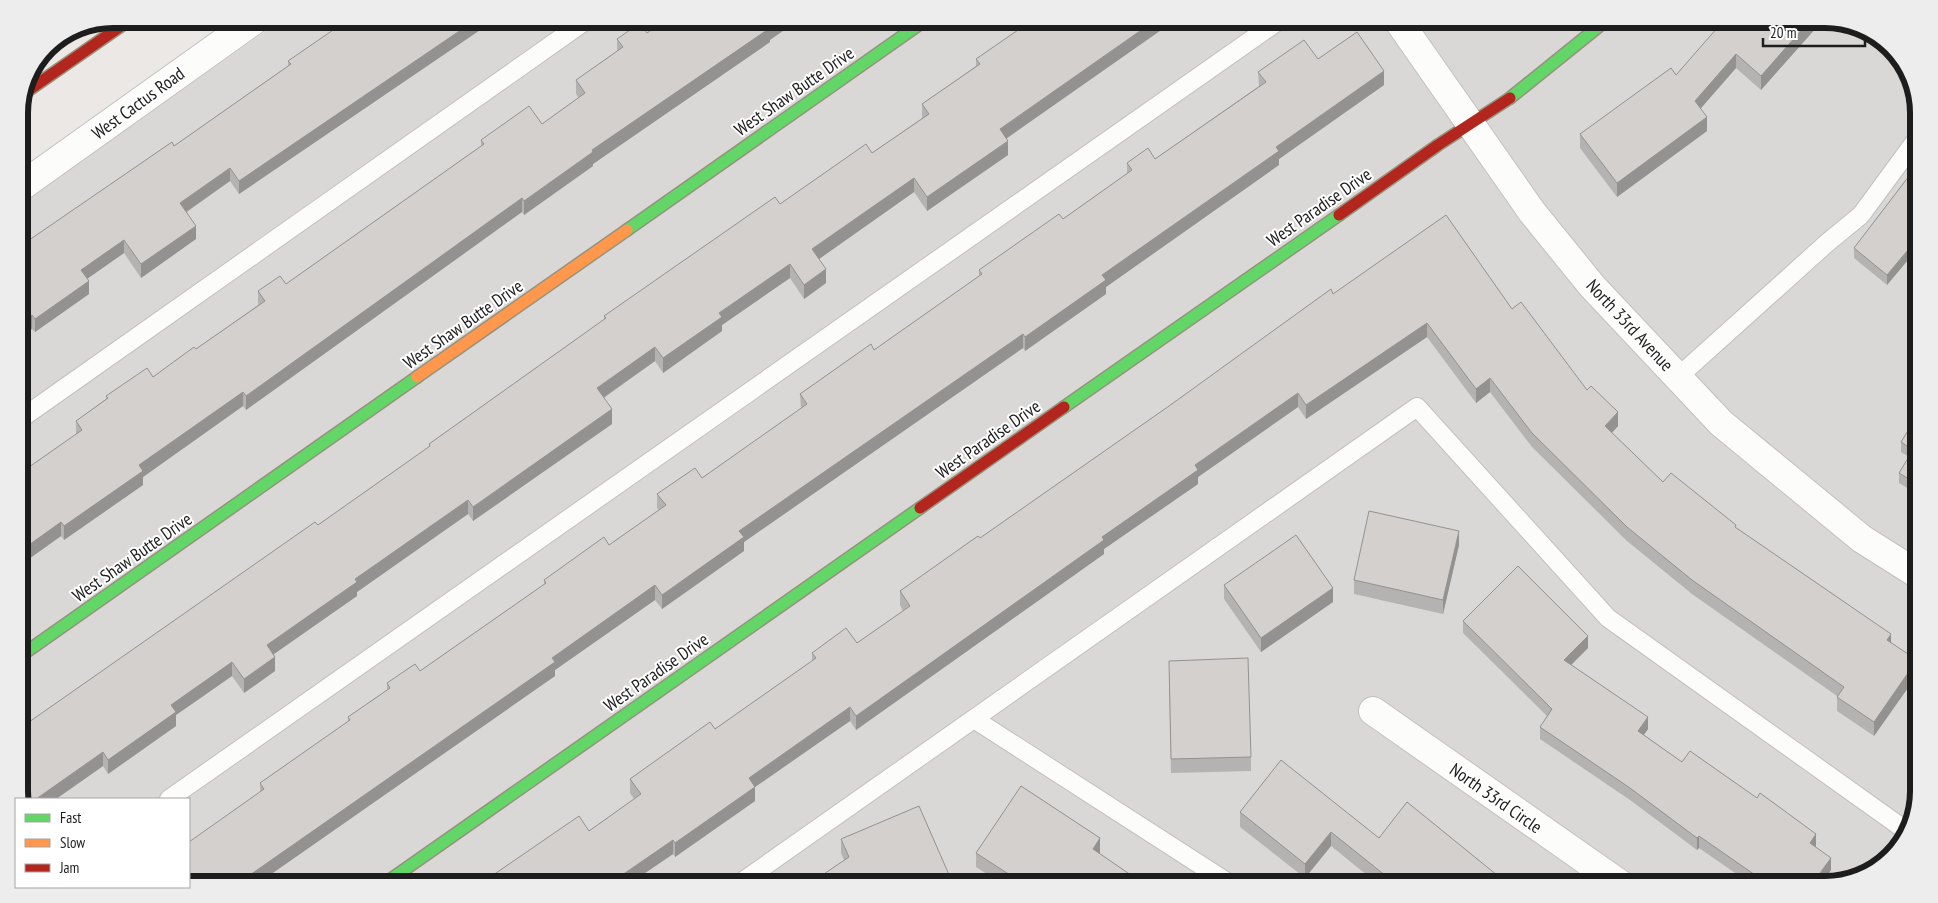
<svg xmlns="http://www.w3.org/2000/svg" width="1938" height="903" font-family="'PT Sans Narrow',sans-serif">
<rect width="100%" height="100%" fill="#ebe8e5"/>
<path fill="#dad8d7" d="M 283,19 L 1826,19 L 1862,26 L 1903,60 L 1919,106 L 1919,791 L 1912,827 L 1877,869 L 1826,884 L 189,884 L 189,799 L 20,799 L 19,797 L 19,205 Z"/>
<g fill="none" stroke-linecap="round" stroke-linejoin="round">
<defs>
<path id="lane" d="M 1678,377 L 1827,243 L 1861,215 L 1919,136
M 19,420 L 588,19
M 974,719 L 1230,884
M 169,799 L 1281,19
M 739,884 L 1417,407 L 1608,618 L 1908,832"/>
<path id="street" d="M 1397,19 L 1532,212 L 1592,286 L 1721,423 L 1862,539 L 1919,575
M 19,188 L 256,19
M 1373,711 L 1620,884"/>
<path id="fast" d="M 1510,98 L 1608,19
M 627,230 L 927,19
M 1064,407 L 1339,215
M 19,657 L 417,377
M 384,884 L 920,508"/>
<path id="slow" d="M 417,377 L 627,230"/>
<path id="jam" d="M 26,92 L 131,19
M 1339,215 L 1438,145 L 1510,98
M 920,508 L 1064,407"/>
</defs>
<use href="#lane" stroke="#c2c1c0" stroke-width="20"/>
<use href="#street" stroke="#c2c1c0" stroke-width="30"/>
<use href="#fast" stroke="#95937d" stroke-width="14"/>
<use href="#slow" stroke="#95937d" stroke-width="14"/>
<use href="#jam" stroke="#95937d" stroke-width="14"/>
<use href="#lane" stroke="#fcfcfb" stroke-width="18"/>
<use href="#street" stroke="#fcfcfb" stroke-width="28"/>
<use href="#fast" stroke="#63d668" stroke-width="11"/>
<use href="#slow" stroke="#ff974d" stroke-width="11"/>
<use href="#jam" stroke="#b3261e" stroke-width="11"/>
</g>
<path fill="#b5b3b1" d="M 483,19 L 483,28 L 239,194 L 230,181 L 187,212 L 196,239 L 141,278 L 124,253 L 87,279 L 89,294 L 35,332 L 32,329 L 19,247 L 174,146 L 288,66 L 288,61 Z
M 1034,19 L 1006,139 L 1008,155 L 927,211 L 914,192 L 819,259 L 826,283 L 804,299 L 790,278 L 722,325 L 722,331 L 663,373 L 655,361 L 604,398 L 612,424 L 473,521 L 468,514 L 357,592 L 357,596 L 273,654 L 275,671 L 244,693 L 232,676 L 176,715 L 176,726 L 108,774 L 103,766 L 56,799 L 318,525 L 429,447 L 429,444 L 604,320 L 604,316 L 780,204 L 872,153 L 922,118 L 922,104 L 976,66 L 976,59 Z
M 1824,19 L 1761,90 L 1736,68 L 1701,108 L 1707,131 L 1617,197 L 1580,148 L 1580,134 L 1676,75 Z
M 647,33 L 770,40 L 770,42 L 593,164 L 593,166 L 524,215 L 522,212 L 246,410 L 243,406 L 143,477 L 143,485 L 64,540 L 61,536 L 19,566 L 76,434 L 76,421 L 106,399 L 106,396 L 153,377 L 196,349 L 258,305 L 258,291 L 286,284 L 481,146 L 481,140 L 542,124 L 579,98 L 576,94 L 576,80 L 617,51 L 617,39 Z
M 1318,59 L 1384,85 L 1279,159 L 1279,165 L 1106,287 L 1106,294 L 1025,351 L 1023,348 L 744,542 L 744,551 L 662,609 L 655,600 L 555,670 L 555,676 L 257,884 L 189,884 L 260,792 L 260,783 L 348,722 L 348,717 L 387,690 L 387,683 L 420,671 L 544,585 L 544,580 L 609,545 L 659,510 L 657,508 L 657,494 L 702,478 L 801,409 L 800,394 L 874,350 L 979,277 L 979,270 L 1063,219 L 1127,174 L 1127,163 L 1155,159 L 1259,86 L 1258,72 Z
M 1919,163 L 1919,249 L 1918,248 L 1887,285 L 1854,258 L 1854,248 Z
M 1333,294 L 1512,309 L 1587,390 L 1618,426 L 1612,433 L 1663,482 L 1736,528 L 1891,642 L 1917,675 L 1874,736 L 1837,711 L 1837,696 L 1692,594 L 1627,541 L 1532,447 L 1490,392 L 1476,403 L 1427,337 L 1306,419 L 1298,407 L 1198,477 L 1198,484 L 1104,549 L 1104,554 L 856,730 L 850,721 L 755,787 L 755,801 L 675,857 L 673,854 L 629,884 L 480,884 L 589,831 L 634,799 L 630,793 L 630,779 L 715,729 L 812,661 L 812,653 L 857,643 L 903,611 L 900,605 L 900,591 L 980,538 Z
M 1919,413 L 1919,495 L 1899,483 L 1899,473 L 1909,457 L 1901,452 L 1901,442 Z
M 1459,545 L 1443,614 L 1354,594 L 1354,580 Z
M 1224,585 L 1333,602 L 1261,652 L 1224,599 Z
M 1463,621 L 1588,648 L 1571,665 L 1648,729 L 1644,735 L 1682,762 L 1816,846 L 1816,847 L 1831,870 L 1821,884 L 1751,884 L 1699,848 L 1697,850 L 1630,800 L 1540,739 L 1540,727 L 1547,716 L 1463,633 Z
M 1169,675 L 1251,757 L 1251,771 L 1171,773 Z
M 1240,812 L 1379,838 L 1508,884 L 1378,884 L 1331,846 L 1305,878 L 1240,827 Z
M 841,839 L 950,884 L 844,860 L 841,853 Z
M 976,853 L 1100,853 L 1099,854 L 1144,884 L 1002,884 L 976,867 Z"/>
<path fill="#949290" d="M 477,19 L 483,19 L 483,28 L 239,194 L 239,181 Z
M 780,19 L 800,19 L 770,40 L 770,42 L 593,164 L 593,166 L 524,215 L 524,201 L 592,150 Z
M 1157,19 L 1177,19 L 1000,143 L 1000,129 Z
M 1811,19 L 1824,19 L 1761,90 L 1761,76 Z
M 1736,54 L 1736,68 L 1695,115 L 1695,101 Z
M 1384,71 L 1384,85 L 1279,159 L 1279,165 L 1106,287 L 1106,294 L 1025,351 L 1025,337 L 1102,275 L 1276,147 Z
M 1707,117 L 1707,131 L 1617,197 L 1617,183 Z
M 1008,141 L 1008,155 L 927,211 L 927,197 Z
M 230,168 L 230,181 L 180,216 L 180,203 Z
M 914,178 L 914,192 L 812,264 L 812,249 Z
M 522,198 L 522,212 L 246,410 L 246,396 Z
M 196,226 L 196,239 L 141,278 L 141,264 Z
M 1918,238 L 1918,248 L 1887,285 L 1887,275 Z
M 124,240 L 124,253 L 81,283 L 81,270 Z
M 790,264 L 790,278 L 722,325 L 722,331 L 663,373 L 663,358 L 719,313 Z
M 826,269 L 826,283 L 804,299 L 804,285 Z
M 89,281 L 89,294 L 35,332 L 35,319 Z
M 32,315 L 32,329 L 19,338 L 19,324 Z
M 1427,323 L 1427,337 L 1306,419 L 1306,405 Z
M 1023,334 L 1023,348 L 744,542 L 744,551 L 662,609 L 662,595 L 739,531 Z
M 655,347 L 655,361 L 597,402 L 597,388 Z
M 1490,378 L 1490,392 L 1476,403 L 1476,389 Z
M 243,392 L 243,406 L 143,477 L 143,485 L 64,540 L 64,526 L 139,465 Z
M 1298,393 L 1298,407 L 1198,477 L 1198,484 L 1104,549 L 1104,554 L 856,730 L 856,716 L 1102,537 L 1195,465 Z
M 612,409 L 612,424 L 473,521 L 473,507 Z
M 1618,412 L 1618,426 L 1605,440 L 1605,426 Z
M 468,500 L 468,514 L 357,592 L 357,596 L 267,659 L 267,645 L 355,579 Z
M 61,522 L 61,536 L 19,566 L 19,552 Z
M 1459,531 L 1459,545 L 1443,614 L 1443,600 Z
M 655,585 L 655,600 L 555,670 L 555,676 L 257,884 L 237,884 L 552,658 Z
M 1333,588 L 1333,602 L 1261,652 L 1261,638 Z
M 1891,634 L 1891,648 L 1887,640 Z
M 1588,636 L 1588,648 L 1564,672 L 1564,660 Z
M 275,657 L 275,671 L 244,693 L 244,679 Z
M 1917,660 L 1917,675 L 1874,736 L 1874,722 Z
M 232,662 L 232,676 L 176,715 L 176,726 L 108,774 L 108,760 L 171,705 Z
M 850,707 L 850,721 L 755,787 L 755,801 L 675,857 L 675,843 L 749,778 Z
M 1648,717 L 1648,729 L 1638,743 L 1638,731 Z
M 103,752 L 103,766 L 56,799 L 36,799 Z
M 1331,832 L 1331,846 L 1305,878 L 1305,864 Z
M 1816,834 L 1816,846 L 1810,855 L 1810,843 Z
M 1699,836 L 1699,848 L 1697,850 L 1697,838 Z
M 1100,838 L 1100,853 L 1093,864 L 1093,849 Z
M 673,840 L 673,854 L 629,884 L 609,884 Z
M 1831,858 L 1831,870 L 1821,884 L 1812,884 Z
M 950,877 L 950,884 L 934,884 Z
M 1772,878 L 1772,884 L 1768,884 Z"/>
<path fill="#d3d0ce" stroke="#949290" d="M 349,19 L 477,19 L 239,181 L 230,168 L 180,203 L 196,226 L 141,264 L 124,240 L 81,270 L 89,281 L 35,319 L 32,315 L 19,324 L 19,247 L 172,142 L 174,146 L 291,64 L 288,61 Z
M 667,19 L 780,19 L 769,26 L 770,28 L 592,150 L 593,152 L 524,201 L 522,198 L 246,396 L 243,392 L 139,465 L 143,471 L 64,526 L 61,522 L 19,552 L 19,474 L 82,430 L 76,421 L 108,398 L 106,396 L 147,368 L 153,377 L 194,347 L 196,349 L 265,301 L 258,291 L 280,276 L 286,284 L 484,144 L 481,140 L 529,106 L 542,124 L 585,93 L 576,80 L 623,47 L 617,39 L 640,23 L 647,33 Z
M 1034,19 L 1157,19 L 1000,129 L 1008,141 L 927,197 L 914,178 L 812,249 L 826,269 L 804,285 L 790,264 L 719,313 L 722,317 L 663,358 L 655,347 L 597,388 L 612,409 L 473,507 L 468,500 L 355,579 L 357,582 L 267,645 L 275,657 L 244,679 L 232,662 L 171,705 L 176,712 L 108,760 L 103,752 L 36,799 L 20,799 L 19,797 L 19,729 L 315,522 L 318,525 L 430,446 L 429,444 L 606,318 L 604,316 L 775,197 L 780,204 L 866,144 L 872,153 L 929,114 L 922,104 L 980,64 L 976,59 Z
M 1725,19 L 1811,19 L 1761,76 L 1736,54 L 1695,101 L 1707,117 L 1617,183 L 1580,134 L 1671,68 L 1676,75 Z
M 1357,32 L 1384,71 L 1276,147 L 1279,151 L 1102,275 L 1106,280 L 1025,337 L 1023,334 L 739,531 L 744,537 L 662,595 L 655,585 L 552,658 L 555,662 L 237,884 L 189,884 L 189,842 L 264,789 L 260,783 L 350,720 L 348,717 L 390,688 L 387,683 L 415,664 L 420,671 L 546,583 L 544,580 L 604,537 L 609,545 L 666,505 L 657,494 L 695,468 L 702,478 L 807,404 L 800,394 L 871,344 L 874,350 L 982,274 L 979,270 L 1059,214 L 1063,219 L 1132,170 L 1127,163 L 1148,148 L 1155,159 L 1266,82 L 1258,72 L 1304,40 L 1318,59 Z
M 1919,163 L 1919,239 L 1918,238 L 1887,275 L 1854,248 Z
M 1446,215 L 1512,309 L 1521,302 L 1587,390 L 1591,386 L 1618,412 L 1605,426 L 1663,482 L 1671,473 L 1736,525 L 1735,527 L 1891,634 L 1887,640 L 1917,660 L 1874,722 L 1837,697 L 1844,687 L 1692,580 L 1627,527 L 1532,433 L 1490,378 L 1476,389 L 1427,323 L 1306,405 L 1298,393 L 1195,465 L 1198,470 L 1102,537 L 1104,540 L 856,716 L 850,707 L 749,778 L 755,787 L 675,843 L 673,840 L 609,884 L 480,884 L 579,816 L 589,831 L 641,794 L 630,779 L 710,722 L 715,729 L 816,658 L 812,653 L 846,628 L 857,643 L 910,606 L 900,591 L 978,536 L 980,538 L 1169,406 L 1331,289 L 1333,294 Z
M 1919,413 L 1919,485 L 1899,473 L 1913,450 L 1901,442 Z
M 1369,511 L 1459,531 L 1443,600 L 1354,580 Z
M 1296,535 L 1333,588 L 1261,638 L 1224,585 Z
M 1518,566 L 1588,636 L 1564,660 L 1648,717 L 1638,731 L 1682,762 L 1690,751 L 1757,798 L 1760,793 L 1816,834 L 1810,843 L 1831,858 L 1812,884 L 1780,884 L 1772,878 L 1768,884 L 1699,836 L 1697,838 L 1630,788 L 1540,727 L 1552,709 L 1463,621 Z
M 1248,658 L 1251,757 L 1171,759 L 1169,661 Z
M 1281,760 L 1379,838 L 1407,802 L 1508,884 L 1396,884 L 1331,832 L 1305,864 L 1240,812 Z
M 1021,786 L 1100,838 L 1093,849 L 1144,884 L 1024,884 L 976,853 Z
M 919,806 L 950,877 L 934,884 L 809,884 L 849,857 L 841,839 Z"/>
<g text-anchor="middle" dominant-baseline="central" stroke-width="4" stroke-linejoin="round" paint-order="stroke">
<g font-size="18" fill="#1d1d1d" stroke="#fff">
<text transform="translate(794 91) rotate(-35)">West Shaw Butte Drive</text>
<text transform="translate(138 103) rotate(-36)">West Cactus Road</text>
<text transform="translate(1319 207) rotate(-35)">West Paradise Drive</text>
<text transform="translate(463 324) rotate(-35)">West Shaw Butte Drive</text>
<text transform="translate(1630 325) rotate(47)">North 33rd Avenue</text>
<text transform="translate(988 439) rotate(-35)">West Paradise Drive</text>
<text transform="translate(132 557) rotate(-35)">West Shaw Butte Drive</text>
<text transform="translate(656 672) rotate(-35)">West Paradise Drive</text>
<text transform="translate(1496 798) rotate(35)">North 33rd Circle</text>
</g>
</g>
<path d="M0 0H1938V903H0ZM113 28H1825A85 85 0 0 1 1910 113V791A85 85 0 0 1 1825 876H113A85 85 0 0 1 28 791V113A85 85 0 0 1 113 28Z" fill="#ededed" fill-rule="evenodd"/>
<path fill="none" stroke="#1d1d1d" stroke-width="6" d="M113 28H1825A85 85 0 0 1 1910 113V791A85 85 0 0 1 1825 876H113A85 85 0 0 1 28 791V113A85 85 0 0 1 113 28Z"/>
<rect x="15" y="798" width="175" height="90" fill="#ffffff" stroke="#a5a5a5"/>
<rect x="25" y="814" width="25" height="8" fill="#63d668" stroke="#a5a5a5"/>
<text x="60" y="823" font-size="15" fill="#1d1d1d">Fast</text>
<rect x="25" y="839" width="25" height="8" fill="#ff974d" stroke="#a5a5a5"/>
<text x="60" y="848" font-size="15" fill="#1d1d1d">Slow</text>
<rect x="25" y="864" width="25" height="8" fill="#b3261e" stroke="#a5a5a5"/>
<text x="60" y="873" font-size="15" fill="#1d1d1d">Jam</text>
<path d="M1763 38v8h102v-8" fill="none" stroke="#1d1d1d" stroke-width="2.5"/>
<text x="1770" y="38" font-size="15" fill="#1d1d1d" stroke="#ffffff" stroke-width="4" paint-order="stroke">20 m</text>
</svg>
